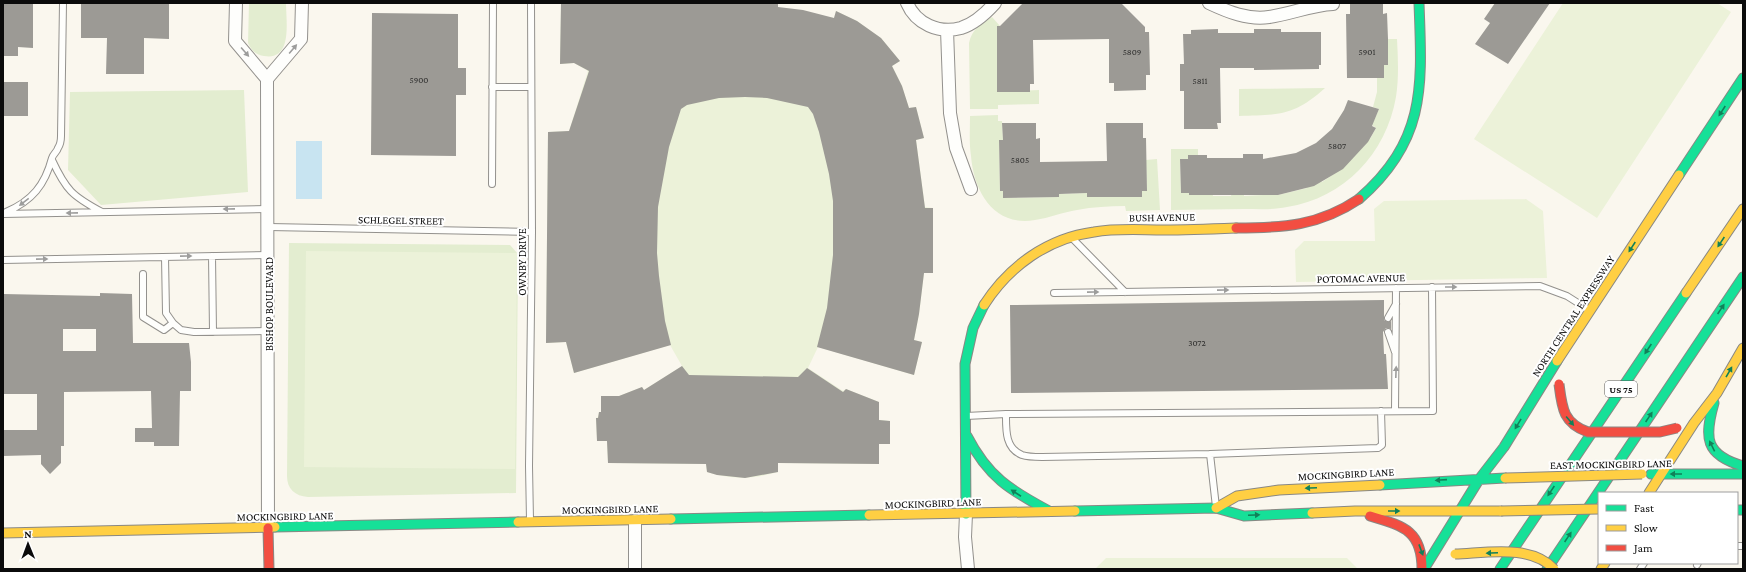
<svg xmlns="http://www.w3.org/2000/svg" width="1746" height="572" font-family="'Crimson Pro',serif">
<rect width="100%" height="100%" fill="#faf7ee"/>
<path fill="#e3edd0" d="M 249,3 L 286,3 C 286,21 293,61 264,56 C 256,55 251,50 248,43 Z
M 992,17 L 1000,26 L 997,26 L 997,92 L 1039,90 L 1039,104 L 998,105 L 998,109 L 970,109 L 969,43 C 972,29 980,25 992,17 Z
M 1388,39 L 1397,39 C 1398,58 1399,78 1396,97 C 1386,154 1344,198 1287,207 C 1273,210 1258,209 1244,209 C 1220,209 1196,210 1171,210 L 1171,149 L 1198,149 L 1198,155 L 1188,159 L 1180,159 L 1181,193 L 1189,193 L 1189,195 L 1207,195 L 1212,192 L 1213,196 L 1231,196 L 1232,192 L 1244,192 L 1244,196 L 1263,195 L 1263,192 L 1277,191 L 1278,195 L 1307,188 L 1307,184 L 1320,179 L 1322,182 L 1340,170 L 1366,144 L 1363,140 L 1366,137 L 1370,139 L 1376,128 L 1372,125 L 1379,109 L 1373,107 L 1377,92 L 1377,78 L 1384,78 L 1384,65 L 1388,65 Z
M 1325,88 C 1294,116 1279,115 1239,116 L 1239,89 Z
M 244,90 L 248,192 L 101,205 L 68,170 L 70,92 Z
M 998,115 L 998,121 L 1002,121 L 1003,140 L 999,140 L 1000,191 L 1003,191 L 1003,198 L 1059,197 L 1059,194 L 1087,193 L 1087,197 L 1114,197 L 1126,193 L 1126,197 L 1142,197 L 1142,191 L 1147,190 L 1146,160 L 1157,159 L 1160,210 L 1126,211 L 1125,206 C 1109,206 1093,207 1077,210 C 1063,212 1049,218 1035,220 C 994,227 974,192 971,156 C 969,143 970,129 970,116 Z
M 289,243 L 510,245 L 518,254 L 516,493 L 308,497 C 295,496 287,489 287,476 Z"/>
<path fill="#ecf2d9" d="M 561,3 C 651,3 745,0 834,18 L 836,11 L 857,21 L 881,38 L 900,61 L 892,66 L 902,86 L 909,108 L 916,107 L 924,138 L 916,140 L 925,207 L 933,208 L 933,273 L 924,273 L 919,314 L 914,340 L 922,342 L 914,375 L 818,347 L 808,368 L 843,391 L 846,389 L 879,402 L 879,420 L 890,421 L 890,444 L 879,444 L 879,464 L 778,463 L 778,472 C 754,479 731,480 707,472 L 706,464 L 608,463 L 607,441 L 597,441 L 596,418 L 598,417 L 599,412 L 601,412 L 601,396 L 609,400 L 642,387 L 644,390 L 682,366 L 670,345 L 574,373 L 566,342 L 546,343 L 548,132 L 569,131 L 588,71 L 574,63 L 560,64 Z
M 1563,3 L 1717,3 L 1731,12 L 1597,218 L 1474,139 Z
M 1526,199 L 1543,211 L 1547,278 L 1296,282 L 1295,250 L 1304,241 L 1375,241 L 1374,209 L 1384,201 Z
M 306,251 L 517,253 L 515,469 L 304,467 Z
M 1106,558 L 1347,558 L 1358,569 L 1095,569 Z"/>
<path fill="#c8e4f1" d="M 296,141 L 322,141 L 322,199 L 296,199 Z"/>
<path fill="#9c9a95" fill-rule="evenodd" d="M 3,3 L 33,3 L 33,48 L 18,47 L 18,56 L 3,56 Z
M 81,3 L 169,4 L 169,39 L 144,38 L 144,74 L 106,74 L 107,38 L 81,38 Z
M 561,3 L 778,3 L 778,7 L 803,10 L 834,18 L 836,11 L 857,21 L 881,38 L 900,61 L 892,66 L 902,86 L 909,108 L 916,107 L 924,138 L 916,140 L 925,208 L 933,208 L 933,273 L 924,273 L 919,314 L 914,340 L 922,342 L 914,375 L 817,347 L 827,308 L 833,255 L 833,201 L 829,174 L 819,132 L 813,114 L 808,107 L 767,98 L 745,97 L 719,98 L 687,105 L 681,109 L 669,147 L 658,207 L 657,253 L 659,276 L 665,321 L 671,345 L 574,373 L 566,342 L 546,343 L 548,132 L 569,131 L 589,71 L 574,63 L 560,64 Z
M 1023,3 L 1121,3 L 1145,27 L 1145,32 L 1149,32 L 1150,75 L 1146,75 L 1146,90 L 1114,91 L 1114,83 L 1109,83 L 1109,39 L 1033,40 L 1034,84 L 1030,84 L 1030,92 L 997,92 L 997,26 L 1000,26 Z
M 1350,3 L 1383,3 L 1383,14 L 1387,13 L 1388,39 L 1388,65 L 1384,65 L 1384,78 L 1347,78 L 1346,14 L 1350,14 Z
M 1495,3 L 1550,3 L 1508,64 L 1475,44 L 1490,23 L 1484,19 Z
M 372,13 L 458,14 L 458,68 L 466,68 L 466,95 L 456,95 L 456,156 L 371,155 Z
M 1218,29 L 1218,33 L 1254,33 L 1254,29 L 1281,29 L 1281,32 L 1321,32 L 1321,65 L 1319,65 L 1319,69 L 1254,70 L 1254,68 L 1220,68 L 1221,123 L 1217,123 L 1218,129 L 1184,129 L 1184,91 L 1180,91 L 1180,64 L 1184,64 L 1183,34 L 1191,34 L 1191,30 Z
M 3,82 L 28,82 L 28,116 L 3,116 Z
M 1348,100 L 1379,109 L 1372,126 L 1376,128 L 1368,142 L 1343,169 L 1314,186 L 1278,195 L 1189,195 L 1189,193 L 1181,193 L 1180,159 L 1188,159 L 1188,155 L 1207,155 L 1207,158 L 1243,158 L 1243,154 L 1263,154 L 1263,159 L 1296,153 L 1316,143 L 1332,129 L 1344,110 Z
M 1002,123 L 1036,123 L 1036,139 L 1040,138 L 1040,162 L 1107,161 L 1106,123 L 1143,123 L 1143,138 L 1146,138 L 1147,191 L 1142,191 L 1142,197 L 1087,197 L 1087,193 L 1059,194 L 1059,197 L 1003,198 L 1003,191 L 1000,191 L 999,140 L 1003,140 Z
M 100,293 L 132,294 L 133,343 L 189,343 L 191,362 L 191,391 L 180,391 L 179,446 L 154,446 L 154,442 L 135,442 L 135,428 L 152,428 L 151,391 L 64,392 L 64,446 L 61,446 L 61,463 L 50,474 L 41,464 L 41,455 L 3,456 L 3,430 L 37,430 L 37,394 L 3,394 L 3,294 L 100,296 ZM 63,329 L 96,329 L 96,351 L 63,351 Z
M 1384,300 L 1384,320 L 1388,322 L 1391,321 L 1391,329 L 1386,328 L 1383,332 L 1384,354 L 1386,354 L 1388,389 L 1011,393 L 1010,305 Z
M 682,366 L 689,375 L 798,377 L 807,368 L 843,392 L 846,389 L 879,402 L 879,420 L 890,421 L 890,444 L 879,444 L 879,464 L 778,463 L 778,472 L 745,478 L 717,475 L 707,472 L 706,464 L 608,463 L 607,441 L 597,441 L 596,418 L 598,418 L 599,412 L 601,412 L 601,396 L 619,396 L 642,387 L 644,390 Z"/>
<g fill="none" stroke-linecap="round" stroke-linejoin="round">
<defs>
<path id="lane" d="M 492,87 L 531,87
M 52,160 C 66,190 72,196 102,212
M 492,184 L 493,3
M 6,212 C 32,201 45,185 52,158 C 53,154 57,152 58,148 C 60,145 61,140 61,136 L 63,3
M 3,214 L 268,209
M 269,227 L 532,232
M 1073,239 L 1125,292
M 212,256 L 213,332
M 165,257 L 166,313 L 173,323 L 181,330 L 194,332 L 268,331
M 3,260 L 269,255
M 143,274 L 143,317 L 164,330 L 173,323
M 1054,293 L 1540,286 L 1567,296 L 1589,310
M 1388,318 L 1396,304
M 1388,332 L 1395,352
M 1395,411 L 1396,288
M 1006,414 L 1433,411 L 1432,287
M 966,416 L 1006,414 C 1006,430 1005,448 1022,455 C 1028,457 1036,457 1042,457 L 1210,454 L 1216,507
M 1210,454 L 1378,448 L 1382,445 L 1381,411
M 530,520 L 529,466 L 532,232 L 531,3
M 1737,546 L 1743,546
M 1697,565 L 1698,563
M 1640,569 L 1644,563"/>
<path id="street" d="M 236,3 L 235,41 L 267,79 L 268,528
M 907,3 C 916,24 939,34 961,28 C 974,24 986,13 995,3
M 1209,3 C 1228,12 1248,20 1269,17 C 1291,14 1311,5 1333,4
M 947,30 L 950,113 L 956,148 L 971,189
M 267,79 L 301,39 L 302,3
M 966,514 L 965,537 L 968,569
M 635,521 L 635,569"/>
<path id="fast" d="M 1679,175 L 1743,78
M 1359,199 C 1427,140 1422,85 1419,3
M 1714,403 C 1704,438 1705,455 1743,466
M 967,436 C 988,477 1010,490 1049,511
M 1651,474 L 1743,474
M 1380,485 L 1505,478
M 1737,510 L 1743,510
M 1075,511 L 1216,508 L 1244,516 L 1312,513
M 966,514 L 965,364 L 973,328 L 984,305
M 671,519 L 869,515
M 275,527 L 518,522
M 1424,569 L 1480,478 L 1504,447 L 1557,361
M 1500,569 L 1686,293
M 1547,569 L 1743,277"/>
<path id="slow" d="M 1686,293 L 1743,209
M 984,305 C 1009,266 1048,238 1094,232 C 1117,228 1140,230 1164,230 C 1188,230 1212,229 1236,228
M 1557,361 L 1679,175
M 1649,493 L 1694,423 L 1717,393 L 1743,348
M 1216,508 L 1237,496 L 1279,490 L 1380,485
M 1312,513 L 1355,511 L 1501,511
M 869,515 L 1075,511
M 518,522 L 671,519
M 3,533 L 275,527
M 1601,569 L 1605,563"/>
<path id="jam" d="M 1236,228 C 1283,228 1319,226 1359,199
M 1370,516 C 1403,526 1422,530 1422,569
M 268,528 L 269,569"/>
</defs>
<use href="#lane" stroke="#93918d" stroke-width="8"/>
<use href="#street" stroke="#93918d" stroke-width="14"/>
<use href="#fast" stroke="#898884" stroke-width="11"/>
<use href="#slow" stroke="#898884" stroke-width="11"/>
<use href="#jam" stroke="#898884" stroke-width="11"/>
<use href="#lane" stroke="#fefefc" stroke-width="6"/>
<use href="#street" stroke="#fefefc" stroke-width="12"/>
<use href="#fast" stroke="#16e098" stroke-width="9"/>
<use href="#slow" stroke="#ffcf43" stroke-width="9"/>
<use href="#jam" stroke="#f24e42" stroke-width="9"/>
<defs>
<path id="slow-bridge" d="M 1505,478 L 1642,474
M 1501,511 L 1599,509
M 1455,554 C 1486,553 1531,544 1554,569"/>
<path id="jam-bridge" d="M 1559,384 C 1562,408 1563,423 1588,432 L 1660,432 L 1677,428"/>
</defs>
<use href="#slow-bridge" stroke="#898884" stroke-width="11" stroke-linecap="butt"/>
<use href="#jam-bridge" stroke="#898884" stroke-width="11" stroke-linecap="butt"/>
<use href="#slow-bridge" stroke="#ffcf43" stroke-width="9"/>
<use href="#jam-bridge" stroke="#f24e42" stroke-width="9"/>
</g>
<defs><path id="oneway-solid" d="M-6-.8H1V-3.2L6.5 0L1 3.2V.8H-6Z"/></defs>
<g fill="#9d9d9c">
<use href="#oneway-solid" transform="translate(293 49) rotate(-50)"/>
<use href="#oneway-solid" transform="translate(245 52) rotate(49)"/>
<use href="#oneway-solid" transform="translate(24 202) rotate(142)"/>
<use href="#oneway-solid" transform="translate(229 209) rotate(179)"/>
<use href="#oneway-solid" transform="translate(72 213) rotate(179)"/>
<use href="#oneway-solid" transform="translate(186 256) rotate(-1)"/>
<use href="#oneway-solid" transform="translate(42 259) rotate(-1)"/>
<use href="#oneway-solid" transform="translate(1451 287)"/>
<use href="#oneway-solid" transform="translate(1223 290) rotate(-1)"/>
<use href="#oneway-solid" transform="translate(1093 292) rotate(-1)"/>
<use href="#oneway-solid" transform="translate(1396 372) rotate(-88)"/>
</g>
<g fill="#118059">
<use href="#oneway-solid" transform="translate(1722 111) rotate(123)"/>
<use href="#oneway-solid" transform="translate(1721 242) rotate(124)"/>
<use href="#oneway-solid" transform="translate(1632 247) rotate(123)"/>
<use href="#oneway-solid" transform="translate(1721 309) rotate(-56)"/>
<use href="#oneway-solid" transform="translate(1648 349) rotate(124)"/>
<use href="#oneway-solid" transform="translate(1729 372) rotate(-60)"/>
<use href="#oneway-solid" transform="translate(1649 417) rotate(-56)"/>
<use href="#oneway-solid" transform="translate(1570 421) rotate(50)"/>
<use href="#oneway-solid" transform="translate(1518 424) rotate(121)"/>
<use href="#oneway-solid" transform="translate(1712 446) rotate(-116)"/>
<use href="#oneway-solid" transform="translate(1676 474) rotate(180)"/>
<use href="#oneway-solid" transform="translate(1441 480) rotate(176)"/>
<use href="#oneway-solid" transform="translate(1311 488) rotate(177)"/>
<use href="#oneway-solid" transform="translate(1551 491) rotate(124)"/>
<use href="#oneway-solid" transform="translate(1016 493) rotate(-147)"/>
<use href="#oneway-solid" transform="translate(1394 511)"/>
<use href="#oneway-solid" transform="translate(1254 515) rotate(-3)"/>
<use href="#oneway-solid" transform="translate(1568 537) rotate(-56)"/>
<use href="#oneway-solid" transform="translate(1421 550) rotate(70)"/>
<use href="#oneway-solid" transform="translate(1492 553) rotate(178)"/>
</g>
<g text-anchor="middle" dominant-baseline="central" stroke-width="4" stroke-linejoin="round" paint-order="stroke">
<g font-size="9" fill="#2f2f2e">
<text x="1132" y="52">5809</text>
<text x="1367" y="52">5901</text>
<text x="419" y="80">5900</text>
<text x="1200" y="81">5811</text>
<text x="1337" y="146">5807</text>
<text x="1020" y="160">5805</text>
<text x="1197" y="343">3072</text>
</g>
<rect fill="#fff" stroke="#545454" stroke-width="1" x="1605" y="381" width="32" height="16" rx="3"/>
<g font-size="10" font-weight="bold" fill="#0b0b0b">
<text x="1621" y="389">US 75</text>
</g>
<g font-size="11" fill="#0b0b0b" stroke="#fff">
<text transform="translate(1162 217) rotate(-1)">BUSH AVENUE</text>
<text transform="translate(401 220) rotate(1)">SCHLEGEL STREET</text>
<text transform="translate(522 262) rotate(-90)">OWNBY DRIVE</text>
<text transform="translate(1361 278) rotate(-1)">POTOMAC AVENUE</text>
<text transform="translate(269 304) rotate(-90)">BISHOP BOULEVARD</text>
<text transform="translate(1573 316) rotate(-57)">NORTH CENTRAL EXPRESSWAY</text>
<text transform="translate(1611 464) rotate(-1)">EAST MOCKINGBIRD LANE</text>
<text transform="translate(1346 474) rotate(-3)">MOCKINGBIRD LANE</text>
<text transform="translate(933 503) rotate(-2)">MOCKINGBIRD LANE</text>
<text transform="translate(610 509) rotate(-1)">MOCKINGBIRD LANE</text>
<text transform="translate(285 516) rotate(-1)">MOCKINGBIRD LANE</text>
</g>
</g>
<rect width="1746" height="572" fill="none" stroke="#0b0b0b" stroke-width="8"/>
<rect x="1598" y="492" width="140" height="72" fill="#ffffff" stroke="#9d9d9d"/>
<rect x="1606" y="505" width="20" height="6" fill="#16e098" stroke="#9d9d9d"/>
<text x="1634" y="512" font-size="12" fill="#0b0b0b">Fast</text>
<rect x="1606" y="525" width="20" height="6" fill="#ffcf43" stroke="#9d9d9d"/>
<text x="1634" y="532" font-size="12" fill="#0b0b0b">Slow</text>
<rect x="1606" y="545" width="20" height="6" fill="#f24e42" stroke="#9d9d9d"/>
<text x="1634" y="552" font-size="12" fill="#0b0b0b">Jam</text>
<g transform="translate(28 544) rotate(359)" stroke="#ffffff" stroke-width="3" paint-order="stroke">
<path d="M0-3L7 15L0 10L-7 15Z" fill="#0b0b0b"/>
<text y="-6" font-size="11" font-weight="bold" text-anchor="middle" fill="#0b0b0b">N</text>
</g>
</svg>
